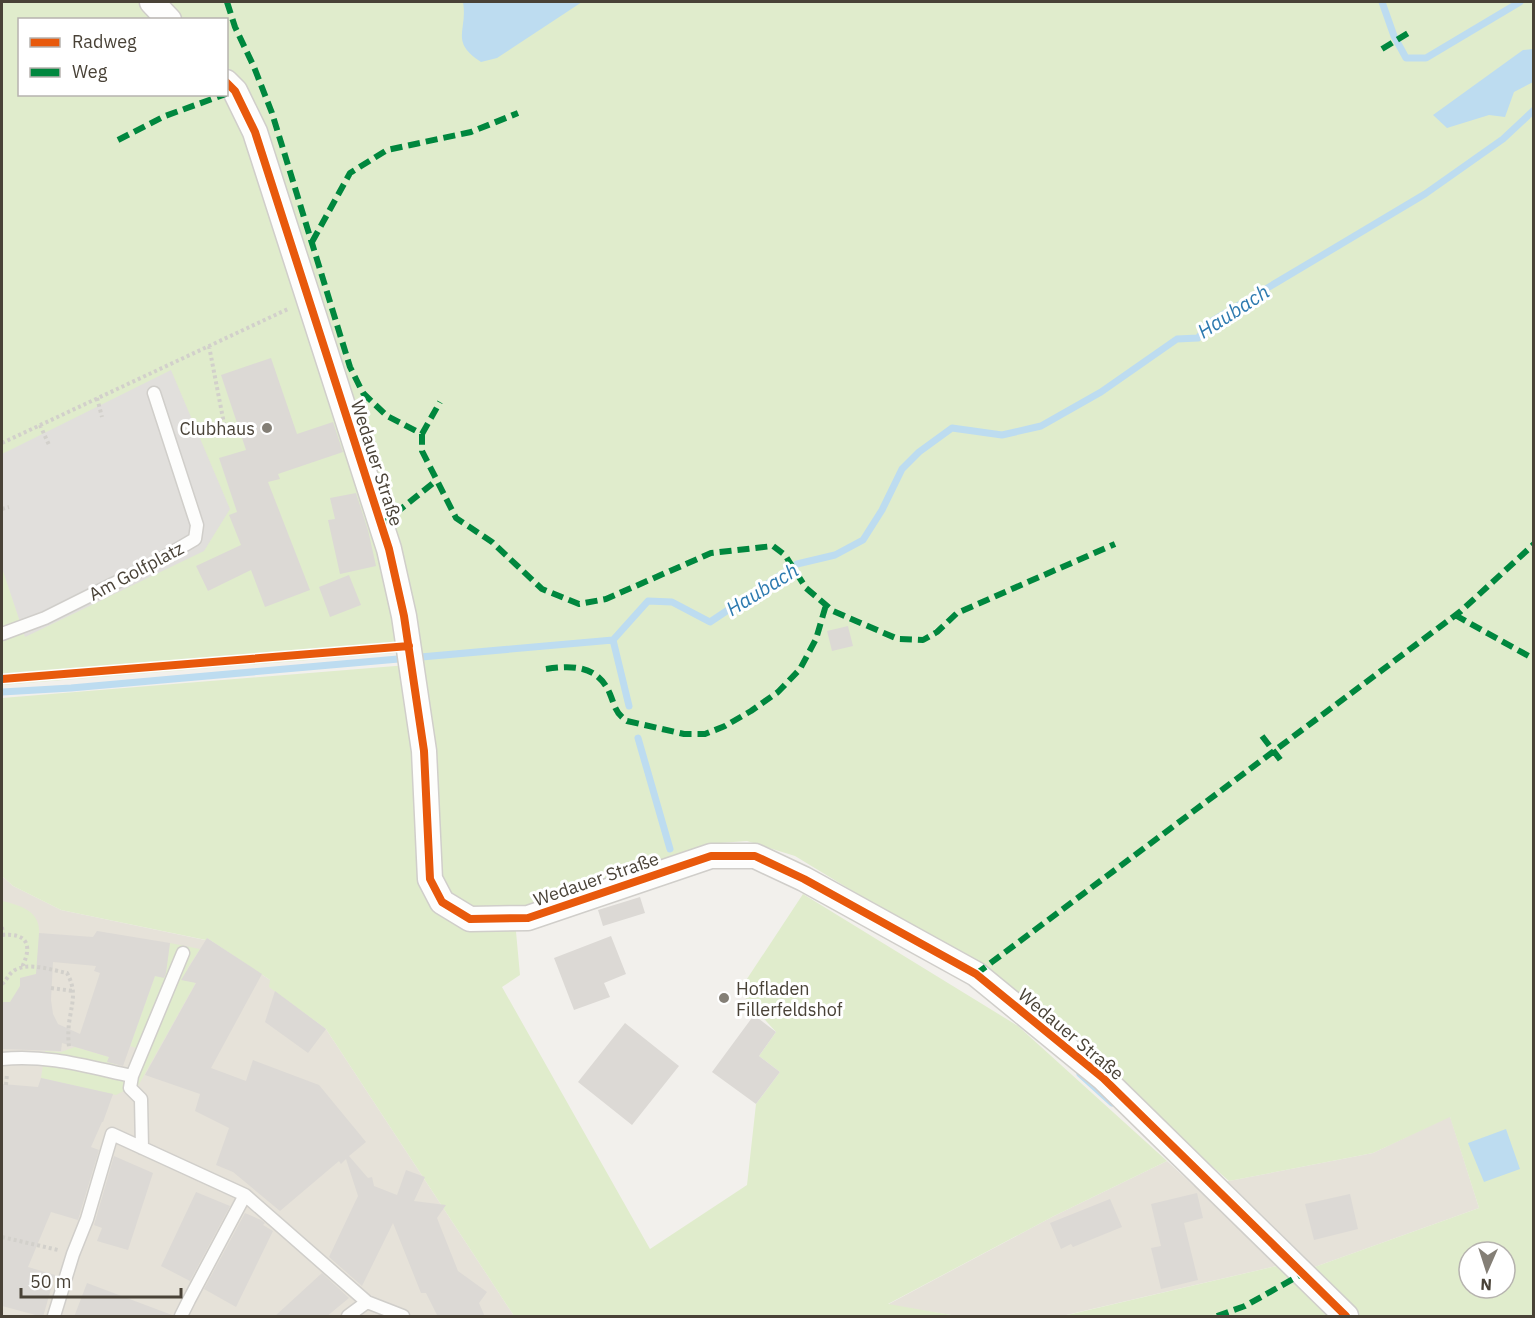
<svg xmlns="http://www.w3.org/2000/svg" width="1535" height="1318" font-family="'IBM Plex Sans',sans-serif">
<rect width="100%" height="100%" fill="#f2f0ec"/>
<path fill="#e6e2d9" d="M 2,876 L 13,886 L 61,910 L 205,940 L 207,938 L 270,980 L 270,987 L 326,1029 L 514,1316 L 2,1316 Z
M 1450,1116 L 1479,1208 L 1309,1269 L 1302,1260 L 1062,1316 L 958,1316 L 887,1305 L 1054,1216 L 1167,1161 L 1194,1186 L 1229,1181 L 1373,1153 Z"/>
<path fill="#e0eccc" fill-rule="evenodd" d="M 2,2 L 140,2 L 157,19 L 20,20 L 20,94 L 226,94 L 243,85 L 227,66 L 226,20 L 184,19 L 167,2 L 1533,2 L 1533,1316 L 1063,1316 L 1302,1260 L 1309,1269 L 1479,1208 L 1450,1117 L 1373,1153 L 1229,1181 L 1038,1013 L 973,964 L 795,856 L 747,841 L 707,844 L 514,910 L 520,975 L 502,987 L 650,1249 L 747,1185 L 756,1104 L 780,1072 L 759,1056 L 776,1032 L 739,991 L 803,894 L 1018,1026 L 1167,1161 L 1054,1216 L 888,1304 L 957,1316 L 514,1316 L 326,1029 L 269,987 L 270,980 L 207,938 L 206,940 L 61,910 L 13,886 L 2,876 L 2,698 L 420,664 L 418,651 L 2,685 ZM 1469,1252 L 1505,1252 L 1505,1288 L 1469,1288 Z
M 2,901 C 53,912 37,932 37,974 L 20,978 L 20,986 L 16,1002 L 2,1002 Z
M 170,943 L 200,949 L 187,969 L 199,977 L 138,1086 L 130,1088 L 116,1095 L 41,1078 L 45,1051 L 61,1052 L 75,1047 L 109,1057 L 108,1062 L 128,1069 L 136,1048 L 130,1046 L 155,976 L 165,977 Z"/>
<path fill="#e1dfdc" d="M 171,370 L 230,509 L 204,551 L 25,637 L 2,568 L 2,454 Z"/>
<path fill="#bddcf0" d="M 463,2 L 582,2 L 497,58 L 481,62 C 449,41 468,31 463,2 Z
M 1533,49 L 1533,82 L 1514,92 L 1505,117 L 1489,115 L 1447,128 L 1433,115 L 1523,50 Z
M 1506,1129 L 1520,1169 L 1484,1182 L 1468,1143 Z"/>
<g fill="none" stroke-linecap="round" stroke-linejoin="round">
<path stroke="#bddcf0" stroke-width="7" d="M 1382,2 L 1394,36 L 1406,58 L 1426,58 L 1520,2
M 613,640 L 629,706
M 2,692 L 71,688 L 613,640 L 648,601 L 672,602 L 710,622 L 797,564 L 835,555 L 863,540 L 882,510 L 902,469 L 919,452 L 952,428 L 1002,435 L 1041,426 L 1101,392 L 1177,339 L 1198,338 L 1212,321 L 1425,194 L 1503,139 L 1534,110
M 638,738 L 670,849
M 1080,1074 L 1112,1103"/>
</g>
<path fill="#dcd9d5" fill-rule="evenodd" d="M 271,358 L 297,434 L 333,422 L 343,452 L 278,474 L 280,479 L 268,482 L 310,590 L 265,607 L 251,570 L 208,591 L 196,566 L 241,545 L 229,515 L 237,512 L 219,458 L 246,450 L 221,375 Z
M 356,493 L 368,530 L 376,566 L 340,574 L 328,520 L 335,519 L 330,498 Z
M 349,575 L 361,605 L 330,617 L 319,587 Z
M 848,626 L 853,646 L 832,651 L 827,631 Z
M 640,897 L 645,913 L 603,926 L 598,910 Z
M 97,931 L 170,943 L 166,973 L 164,978 L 155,976 L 123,1066 L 107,1062 L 109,1057 L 62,1043 L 61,1051 L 2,1049 L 2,1002 L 10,1002 L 20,986 L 20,978 L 36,974 L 39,933 L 93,937 ZM 53,962 L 96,966 L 94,971 L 100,973 L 80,1034 L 58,1024 L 53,1014 L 51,1000 Z
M 611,936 L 626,974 L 604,983 L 610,997 L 574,1010 L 554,958 Z
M 207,938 L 262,974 L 211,1068 L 246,1081 L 253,1060 L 319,1085 L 366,1142 L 349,1156 L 368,1178 L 372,1177 L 374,1186 L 397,1195 L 406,1170 L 425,1177 L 414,1201 L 446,1205 L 437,1218 L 458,1271 L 487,1292 L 479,1303 L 485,1317 L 438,1317 L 426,1293 L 421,1293 L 393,1223 L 362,1286 L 329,1257 L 358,1196 L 346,1159 L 341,1164 L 339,1161 L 280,1211 L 233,1172 L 216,1165 L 229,1128 L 195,1111 L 200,1094 L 145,1075 L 196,983 L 181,980 Z
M 275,991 L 326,1029 L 308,1053 L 265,1022 Z
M 754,1015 L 776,1032 L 759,1056 L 780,1072 L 756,1104 L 712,1072 Z
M 625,1023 L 679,1066 L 632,1125 L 578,1082 Z
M 41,1078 L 113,1094 L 103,1122 L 102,1122 L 91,1147 L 99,1150 L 78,1220 L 51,1212 L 28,1267 L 55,1275 L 43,1317 L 2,1306 L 2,1084 L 38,1087 Z
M 114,1156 L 153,1173 L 128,1250 L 97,1241 L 102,1228 L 94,1225 Z
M 196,1192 L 230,1206 L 190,1281 L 161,1266 Z
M 1197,1193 L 1203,1218 L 1184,1223 L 1198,1280 L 1161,1289 L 1151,1248 L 1161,1246 L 1151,1204 Z
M 1350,1194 L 1358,1229 L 1314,1240 L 1305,1204 Z
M 1110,1199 L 1122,1227 L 1073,1247 L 1071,1244 L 1061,1249 L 1050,1223 Z
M 245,1213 L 261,1220 L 265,1223 L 263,1225 L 273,1231 L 236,1307 L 204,1289 Z
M 322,1273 L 349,1298 L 326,1317 L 274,1317 Z
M 87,1283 L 172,1315 L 172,1317 L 74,1317 Z"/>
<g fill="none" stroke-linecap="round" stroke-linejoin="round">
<defs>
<path id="service" d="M 2,634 L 45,618 L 149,566 L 195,539 L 197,525 L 154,393
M 2,1059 C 46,1054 89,1067 132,1076
M 142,1148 L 141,1099 L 130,1088 L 132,1076 L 183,953
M 54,1316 L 73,1254 L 87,1219 L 112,1134 L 245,1195 L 367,1302
M 181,1316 L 189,1300 L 245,1195
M 348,1316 L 367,1302 L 403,1316"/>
<path id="minor" d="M 152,2 L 169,20
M 226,82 L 235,91 L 255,132 L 389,549 L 404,616 L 424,751 L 430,879 L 442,902 L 470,919 L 528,918 L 711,856 L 755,856 L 804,879 L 976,974 L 1103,1078 L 1346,1316"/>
</defs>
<use href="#service" stroke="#d0ceca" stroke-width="15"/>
<use href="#minor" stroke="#d0ceca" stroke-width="27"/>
<path stroke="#d2d0cb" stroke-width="4" stroke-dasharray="3 3" stroke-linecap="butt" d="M 209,346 L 226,434 L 214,437
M 97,398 L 102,417
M 40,425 L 49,445
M 2,443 L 288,309
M 2,509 L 9,507
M 2,927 L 3,935
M 2,935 C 25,933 33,943 23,965 L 24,967
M 2,984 C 7,980 9,973 15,970 C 30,962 51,970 67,973 C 76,990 73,999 70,1017 C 68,1027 68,1037 69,1047
M 51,988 L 73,991
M 6,1085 L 7,1074
M 2,1237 L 58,1250"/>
<use href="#service" stroke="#fdfdfc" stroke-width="12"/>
<use href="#minor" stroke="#fdfdfc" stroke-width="24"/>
<path stroke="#00873e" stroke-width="6" stroke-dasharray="12 6" stroke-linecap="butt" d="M 227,2 L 235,27 L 254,67 L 272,113 L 350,367 L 363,393 L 387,416 L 422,434 L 422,451 L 456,518 L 492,542 L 542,589 L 579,604 L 606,599 L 711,553 L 773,546 L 785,555 L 806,588 L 833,611 L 898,639 L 923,640 L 937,632 L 957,613 L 1115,544
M 1382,49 L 1410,32
M 118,140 L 165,116 L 226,94
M 312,242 L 350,173 L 387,150 L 471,132 L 518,113
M 422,434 L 440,402
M 381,525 L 437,480
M 1455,615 L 1534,659
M 546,669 C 572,665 598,665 610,694 C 615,706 615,713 627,721 L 684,734 L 705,734 L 725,726 L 751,711 L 778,692 L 800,669 L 816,639 L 826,605
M 1262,736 L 1282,762
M 976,974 L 1461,611 L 1534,544
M 1217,1316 L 1245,1306 L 1302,1274"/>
<defs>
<path id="cycleway" d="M 226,82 L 235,91 L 255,132 L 389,549 L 404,616 L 424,751 L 430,879 L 442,902 L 470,919 L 528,918 L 711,856 L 755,856 L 804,879 L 976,974 L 1103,1078 L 1346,1316
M 2,679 L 409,646"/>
</defs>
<use href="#cycleway" stroke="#fff" stroke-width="11"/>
<use href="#cycleway" stroke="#e8590c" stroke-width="8"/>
</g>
<g fill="#847f76" stroke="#fff" stroke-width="2">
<circle cx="267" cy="428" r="6"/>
<circle cx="724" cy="998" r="6"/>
</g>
<g text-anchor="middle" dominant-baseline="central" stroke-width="6" stroke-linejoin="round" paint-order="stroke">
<g font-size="18" fill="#494237" stroke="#fff" text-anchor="end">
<text x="255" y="428">Clubhaus</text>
<text x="736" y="988" text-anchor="start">Hofladen<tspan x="736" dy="21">Fillerfeldshof</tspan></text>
</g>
<g font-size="18" fill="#494237" stroke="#fff">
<text transform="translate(377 463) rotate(72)">Wedauer Straße</text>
<text transform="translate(136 571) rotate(-28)">Am Golfplatz</text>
<text transform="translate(596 879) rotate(-19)">Wedauer Straße</text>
<text transform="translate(1071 1034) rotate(40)">Wedauer Straße</text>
</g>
<g font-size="20" font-style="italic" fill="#2d7aaf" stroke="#fff">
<text transform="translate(1233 311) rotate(-33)">Haubach</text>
<text transform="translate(762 589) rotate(-32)">Haubach</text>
</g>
</g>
<rect width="1535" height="1318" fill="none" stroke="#494237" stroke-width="6"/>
<rect x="18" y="18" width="210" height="78" fill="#ffffff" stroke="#b6b3af" stroke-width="1.5"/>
<rect x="30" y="38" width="30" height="9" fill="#e8590c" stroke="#b6b3af" stroke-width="1.5"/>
<text x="72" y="48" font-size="18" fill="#494237">Radweg</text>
<rect x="30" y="68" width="30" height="9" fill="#00873e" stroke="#b6b3af" stroke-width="1.5"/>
<text x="72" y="78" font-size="18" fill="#494237">Weg</text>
<g transform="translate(1487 1270) rotate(183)"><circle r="28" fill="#ffffff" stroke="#b6b3af" stroke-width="1.5"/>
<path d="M0-4.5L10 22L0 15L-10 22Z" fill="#847f76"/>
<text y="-9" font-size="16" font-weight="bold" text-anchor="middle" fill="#494237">N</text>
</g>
<path d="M21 1288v9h160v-9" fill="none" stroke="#494237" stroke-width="3"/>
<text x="30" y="1288" font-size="18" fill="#494237" stroke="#ffffff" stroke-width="4.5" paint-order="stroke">50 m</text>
</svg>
